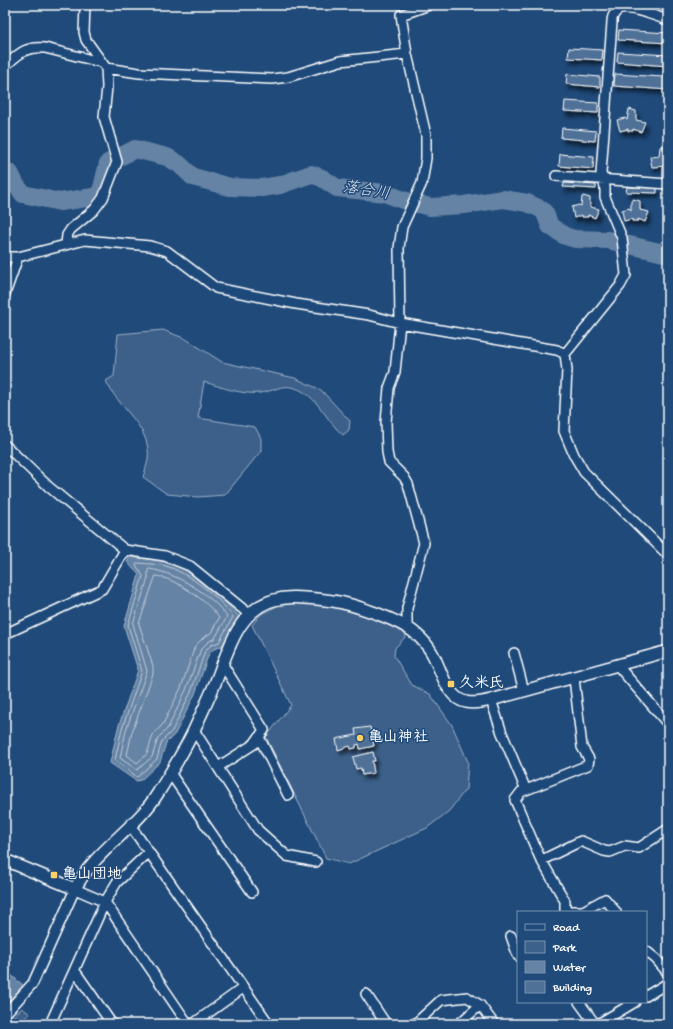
<svg xmlns="http://www.w3.org/2000/svg" width="673" height="1029" font-family="'Gochi Hand','Klee One',sans-serif">
<defs>
<filter id="shadow"><feDropShadow dx="2.5" dy="4.5" stdDeviation="2" flood-color="#0009"/></filter>
</defs>
<rect width="100%" height="100%" fill="#1f4a7a"/>
<filter id="ink" filterUnits="userSpaceOnUse"><feTurbulence type="fractalNoise" baseFrequency=".025" numOctaves="2"/><feDisplacementMap in="SourceGraphic" scale="8" xChannelSelector="R" yChannelSelector="G"/><feConvolveMatrix kernelMatrix="1 2 1 2 8 2 1 2 1" color-interpolation-filters="sRGB"/></filter>
<g filter="url(#ink)">
<path fill="#3c618b" stroke="#9eb0c5" d="M 163,330 L 186,339 L 222,362 L 295,378 L 321,390 L 350,421 L 349,430 L 343,435 C 329,424 318,399 302,391 C 283,381 277,391 260,393 C 241,395 222,387 204,382 L 198,418 L 255,427 L 261,438 L 261,451 L 225,495 L 198,497 L 167,494 L 143,477 C 145,471 147,465 148,459 C 152,427 117,407 106,381 L 114,376 L 118,334 Z
M 283,603 C 323,602 373,611 407,635 L 395,648 L 394,656 L 412,685 L 430,694 L 452,725 L 468,762 L 466,789 L 449,811 L 427,828 L 349,864 L 326,858 L 266,737 L 291,705 L 252,625 L 261,614 Z
M 22,1008 L 30,1014 L 16,1024 L 5,1024 Z"/>
<path fill="#6583a4" stroke="#a3b5c8" d="M 130,557 C 142,559 156,559 167,562 C 195,571 219,595 239,616 L 222,646 L 214,649 L 209,653 L 195,694 L 175,734 L 166,743 L 160,762 L 141,780 L 136,781 L 110,763 L 118,728 L 138,670 L 124,626 L 139,575 L 127,562 Z
M 5,970 L 24,986 L 5,1007 Z"/>
<g fill="none" stroke-linecap="round" stroke-linejoin="round">
<path stroke="#c1cddb" stroke-width="1" d="M 138,563 C 147,564 158,564 166,566 C 188,573 220,597 233,617 L 219,642 L 211,645 L 205,651 L 191,692 L 172,731 L 162,741 L 157,759 L 137,777 L 115,760 L 122,729 L 142,671 L 128,625 L 143,576 L 136,565 Z
M 150,569 C 176,573 213,595 227,617 L 215,638 L 208,642 L 201,649 L 186,690 L 168,728 L 158,738 L 152,757 L 137,770 L 120,758 L 126,730 L 147,671 L 133,624 L 148,578 L 148,570 Z
M 156,576 C 175,578 209,602 219,618 L 211,633 L 204,637 L 195,646 L 181,688 L 163,724 L 153,735 L 147,754 L 137,763 L 127,755 L 132,732 L 153,674 L 153,666 L 139,624 Z"/>
<path stroke="#6583a4" stroke-width="18" d="M 5,171 L 10,173 L 16,185 L 23,194 L 60,202 L 100,196 L 108,163 L 135,149 L 167,157 L 179,164 L 193,177 L 230,187 L 262,188 L 280,185 L 311,174 L 322,178 L 337,188 L 385,193 L 403,200 L 430,207 L 464,205 L 503,199 L 527,203 L 541,209 L 545,213 L 550,226 L 565,236 L 575,239 L 608,240 L 668,254"/>
</g>
<path fill="#507197" stroke="#fff" filter="url(#shadow)" d="M 619,30 L 668,33 L 668,43 L 618,40 Z
M 569,48 L 603,50 L 602,60 L 568,58 Z
M 618,52 L 668,55 L 668,66 L 617,62 Z
M 567,74 L 600,77 L 600,87 L 566,84 Z
M 615,74 L 663,77 L 663,75 L 668,75 L 668,90 L 614,86 Z
M 565,101 L 598,103 L 598,113 L 564,111 Z
M 629,109 L 636,111 L 636,120 L 645,122 L 641,132 L 633,129 L 633,131 L 628,131 L 628,129 L 620,131 L 617,120 L 625,118 L 627,120 Z
M 562,128 L 596,131 L 595,141 L 561,138 Z
M 661,146 L 668,147 L 668,166 L 652,167 L 650,157 L 659,156 L 660,147 Z
M 560,154 L 594,157 L 593,169 L 559,166 Z
M 564,183 L 596,185 L 596,189 L 563,187 Z
M 627,187 L 657,188 L 657,193 L 626,192 Z
M 583,196 L 590,198 L 590,207 L 599,209 L 595,218 L 588,215 L 588,217 L 582,217 L 582,215 L 574,218 L 572,207 L 579,205 L 581,206 L 582,197 Z
M 633,199 L 640,201 L 640,210 L 649,212 L 645,222 L 638,219 L 638,221 L 632,221 L 632,219 L 624,221 L 622,210 L 629,208 L 631,210 L 631,201 Z
M 370,727 L 371,731 L 373,730 L 375,740 L 373,741 L 374,746 L 360,749 L 359,744 L 356,745 L 356,748 L 351,749 L 350,746 L 338,750 L 336,739 L 356,735 L 355,729 Z
M 373,752 L 375,761 L 372,761 L 374,773 L 362,775 L 361,768 L 356,769 L 353,757 Z"/>
<g fill="none" stroke-linecap="round" stroke-linejoin="round">
<defs>
<path id="minor" d="M 668,20 C 656,17 623,1 615,13 C 613,15 612,19 612,22 L 601,173 L 605,187 L 605,197 L 622,238 L 626,275 L 620,286 L 565,354 L 567,370 L 564,431 L 574,455 L 584,472 L 668,555
M 5,66 C 19,54 25,46 45,48 L 100,62
M 106,68 L 139,73 L 272,79 L 288,77 L 340,61 L 407,54
M 556,176 L 668,184
M 66,244 L 67,235 L 71,229 L 94,210 L 103,198 L 117,162 L 104,117 L 107,87 L 106,68 L 86,40 L 84,32 L 85,5
M 5,257 L 18,257 L 85,240 L 150,246 L 167,251 L 216,288 L 296,304 L 369,315 L 400,323 L 557,350 L 565,354
M 5,294 L 18,257
M 5,445 L 49,487 L 125,550 L 165,556 L 190,566 L 249,614
M 407,627 L 407,608 L 424,543 L 408,484 L 404,477 L 389,462 L 387,452 L 386,422 L 389,388 L 395,372 L 400,323 L 399,248 L 402,227 L 422,183 L 426,158 L 426,135 L 407,54 L 401,15 L 429,5
M 5,634 L 102,589 L 125,550
M 514,653 L 524,691
M 618,666 L 668,724
M 491,700 L 502,733 L 526,790
M 194,730 L 258,830 L 287,856 L 316,862
M 259,737 L 288,795
M 218,767 L 254,744 L 264,730 L 223,665
M 170,773 L 252,892
M 130,825 L 269,1024
M 542,860 L 581,841 L 604,851 L 610,852 L 625,846 L 639,848 L 668,829
M 565,911 L 583,911 L 605,899 L 616,912
M 565,912 L 565,901 L 540,858 L 515,800 L 521,792 L 588,765 L 589,759 L 582,747 L 574,678
M 511,936 L 518,956
M 646,951 L 656,959 L 668,973
M 75,971 L 112,1024
M 366,994 L 386,1024
M 646,996 L 668,983
M 579,1002 L 595,1024
M 5,1014 L 33,983 L 75,889 L 105,902 L 188,1024
M 50,1024 L 105,902 L 117,882 L 149,852
M 193,1024 L 243,988
M 415,1024 L 441,1000 L 467,997 L 480,1005 L 494,1024
M 459,1024 L 480,1005
M 598,1024 L 635,1002"/>
<path id="tertiary" d="M 5,860 L 75,889 C 95,850 136,829 158,793 C 171,772 185,750 195,728 C 204,708 214,688 221,668 C 230,645 238,620 260,606 C 281,593 309,598 333,601 C 353,604 401,620 416,634 C 422,639 428,646 432,653 C 441,668 446,698 466,702 C 474,704 483,702 491,700 L 668,651"/>
</defs>
<use href="#minor" stroke="#fff" stroke-width="12"/>
<use href="#tertiary" stroke="#fff" stroke-width="14"/>
<use href="#minor" stroke="#1f4a7a" stroke-width="9"/>
<use href="#tertiary" stroke="#1f4a7a" stroke-width="11"/>
</g>
</g>
<g fill="#ffd166" stroke="#1f4a7a" stroke-width="1.5">
<rect x="447" y="680" width="8" height="8" rx="2"/>
<circle cx="360" cy="738" r="4"/>
<rect x="50" y="871" width="8" height="8" rx="2"/>
</g>
<g text-anchor="middle" dominant-baseline="central" stroke-width="3" stroke-linejoin="round" paint-order="stroke">
<g font-size="15" font-weight="bold" fill="#fff" stroke="#1f4a7a" text-anchor="start">
<text x="459" y="684">久米氏</text>
<text x="368" y="738">亀山神社</text>
<text x="62" y="875">亀山団地</text>
</g>
<g font-size="16" font-style="italic" fill="#d8e0e8" stroke="#1f4a7a">
<text transform="translate(366 192) rotate(9)">落合川</text>
</g>
</g>
<rect width="673" height="1029" fill="none" stroke="#1f4a7a" stroke-width="20"/>
<rect x="10" y="10" width="653" height="1009" fill="none" stroke="#fff" stroke-width="1.5" filter="url(#ink)"/>
<rect x="517" y="911" width="130" height="92" fill="#1f4a7a" stroke="#7992af"/>
<rect x="525" y="924" width="20" height="6" fill="#1f4a7a" stroke="#7992af"/>
<text x="553" y="931" font-size="12" fill="#ffffff">Road</text>
<rect x="525" y="941" width="20" height="12" fill="#3c618b" stroke="#7992af"/>
<text x="553" y="951" font-size="12" fill="#ffffff">Park</text>
<rect x="525" y="961" width="20" height="12" fill="#6583a4" stroke="#7992af"/>
<text x="553" y="971" font-size="12" fill="#ffffff">Water</text>
<rect x="525" y="981" width="20" height="12" fill="#507197" stroke="#7992af"/>
<text x="553" y="991" font-size="12" fill="#ffffff">Building</text>
</svg>
